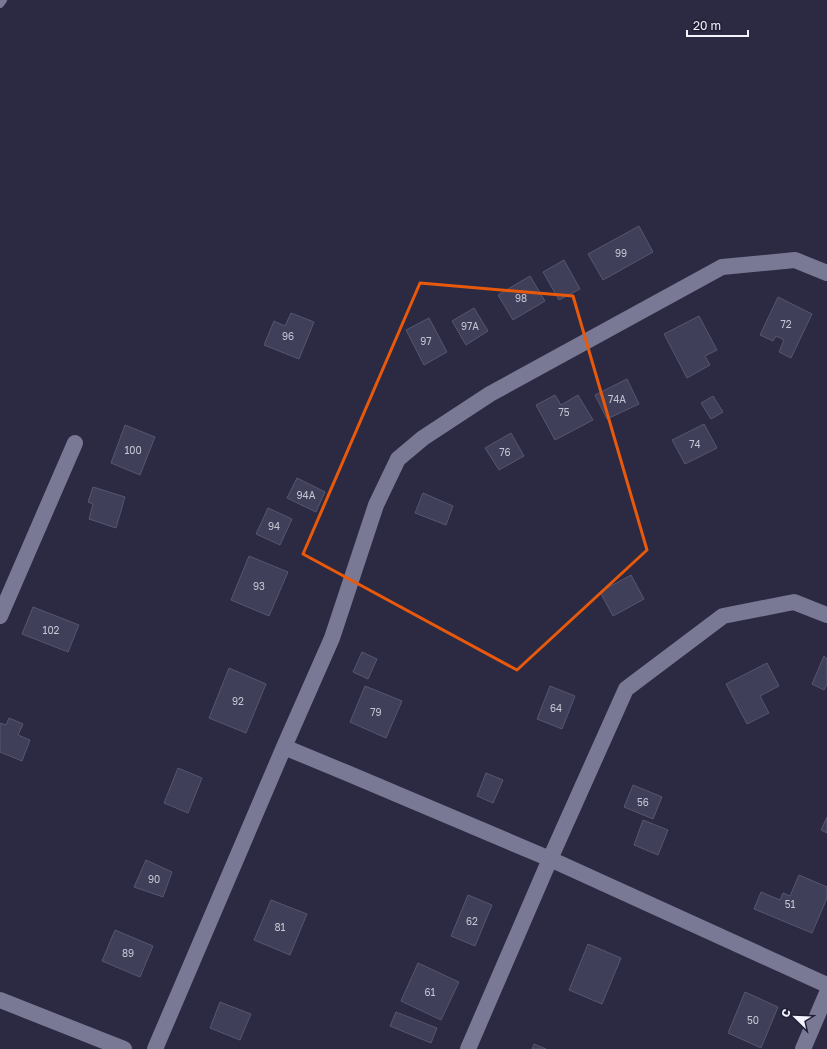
<svg xmlns="http://www.w3.org/2000/svg" width="827" height="1049" font-family="'Golos Text',sans-serif">
<rect width="100%" height="100%" fill="#2b2a42"/>
<path fill="#403f59" stroke="#565670" d="M 639,226 L 653,252 L 603,280 L 588,254 Z
M 564,260 L 580,289 L 559,300 L 543,272 Z
M 530,276 L 545,301 L 513,320 L 498,295 Z
M 778,297 L 812,314 L 791,358 L 779,352 L 784,340 L 776,336 L 773,341 L 760,335 Z
M 474,308 L 488,331 L 466,345 L 452,321 Z
M 291,313 L 314,322 L 299,359 L 264,345 L 274,321 L 285,326 Z
M 699,316 L 717,350 L 705,356 L 710,365 L 687,378 L 664,334 Z
M 429,318 L 447,352 L 424,365 L 406,330 Z
M 627,379 L 639,404 L 607,419 L 595,395 Z
M 555,395 L 561,405 L 578,395 L 593,420 L 555,440 L 536,405 Z
M 713,396 L 723,412 L 711,419 L 701,403 Z
M 704,424 L 717,448 L 685,464 L 672,440 Z
M 125,425 L 155,437 L 140,475 L 111,463 Z
M 511,433 L 524,456 L 499,470 L 485,448 Z
M 297,478 L 325,492 L 316,512 L 287,498 Z
M 93,487 L 125,497 L 116,528 L 89,519 L 93,504 L 88,502 Z
M 423,493 L 453,506 L 446,525 L 415,513 Z
M 268,508 L 292,519 L 280,545 L 256,534 Z
M 249,556 L 288,572 L 269,616 L 231,600 Z
M 631,575 L 644,599 L 613,616 L 600,592 Z
M 33,607 L 79,625 L 68,652 L 22,634 Z
M 362,652 L 377,659 L 368,679 L 353,672 Z
M 824,656 L 827,659 L 827,684 L 824,690 L 812,684 Z
M 767,663 L 779,686 L 760,696 L 769,713 L 747,724 L 726,684 Z
M 229,668 L 266,684 L 246,733 L 209,718 Z
M 365,686 L 402,701 L 386,738 L 350,722 Z
M 550,686 L 575,696 L 562,729 L 537,719 Z
M 9,718 L 23,724 L 18,735 L 30,740 L 22,761 L 0,752 L 0,723 L 6,725 Z
M 178,768 L 202,778 L 188,813 L 164,803 Z
M 486,773 L 503,780 L 493,803 L 477,796 Z
M 633,785 L 662,797 L 653,819 L 624,807 Z
M 827,817 L 827,833 L 821,830 Z
M 643,820 L 668,830 L 658,855 L 634,845 Z
M 146,860 L 172,872 L 163,897 L 134,887 Z
M 799,875 L 827,887 L 827,898 L 812,933 L 754,909 L 761,892 L 780,900 L 783,893 L 790,896 Z
M 468,895 L 492,905 L 475,946 L 451,936 Z
M 271,900 L 307,914 L 290,955 L 254,940 Z
M 115,930 L 153,946 L 140,977 L 102,961 Z
M 588,944 L 621,958 L 602,1004 L 569,990 Z
M 418,963 L 459,982 L 441,1020 L 401,1001 Z
M 745,992 L 778,1007 L 761,1048 L 728,1033 Z
M 220,1002 L 251,1014 L 240,1040 L 210,1028 Z
M 396,1012 L 437,1028 L 431,1043 L 390,1026 Z
M 534,1044 L 546,1049 L 532,1049 Z"/>
<g fill="none" stroke-linecap="round" stroke-linejoin="round">
<path stroke="#797995" stroke-width="8" d="M 0,4 L 3,0"/>
<path stroke="#797995" stroke-width="16" d="M 0,616 L 75,443
M 284,747 L 347,773 L 550,859 L 827,985
M 0,1000 L 124,1049
M 155,1049 L 284,747 L 332,638 L 376,505 L 398,459 L 423,438 L 490,394 L 722,267 L 795,260 L 827,273
M 468,1049 L 550,859 L 626,689 L 723,616 L 794,602 L 827,615
M 803,1049 L 827,993"/>
</g>
<path fill="none" stroke="#e8590c" stroke-width="3" stroke-linejoin="round" d="M 420,283 L 573,296 L 647,550 L 517,670 L 303,554 Z"/>
<g text-anchor="middle" dominant-baseline="central" stroke-width="3" stroke-linejoin="round" paint-order="stroke">
<g font-size="10" fill="#c6c6d4">
<text x="621" y="253">99</text>
<text x="521" y="298">98</text>
<text x="786" y="324">72</text>
<text x="470" y="326">97А</text>
<text x="288" y="336">96</text>
<text x="426" y="341">97</text>
<text x="617" y="399">74А</text>
<text x="564" y="412">75</text>
<text x="695" y="444">74</text>
<text x="133" y="450">100</text>
<text x="505" y="452">76</text>
<text x="306" y="495">94А</text>
<text x="274" y="526">94</text>
<text x="259" y="586">93</text>
<text x="51" y="630">102</text>
<text x="238" y="701">92</text>
<text x="556" y="708">64</text>
<text x="376" y="712">79</text>
<text x="643" y="802">56</text>
<text x="154" y="879">90</text>
<text x="790" y="904">51</text>
<text x="472" y="921">62</text>
<text x="280" y="927">81</text>
<text x="128" y="953">89</text>
<text x="430" y="992">61</text>
<text x="753" y="1020">50</text>
</g>
</g>
<g transform="translate(795 1017) rotate(293)" stroke="#212037" stroke-width="3" paint-order="stroke">
<path d="M0-3L7 15L0 10L-7 15Z" fill="#f3f3fd"/>
<text y="-6" font-size="11" font-weight="bold" text-anchor="middle" fill="#f3f3fd">С</text>
</g>
<path d="M687 30v6h61v-6" fill="none" stroke="#f3f3fd" stroke-width="2"/>
<text x="693" y="30" font-size="12" fill="#f3f3fd" stroke="#212037" stroke-width="3" paint-order="stroke">20 m</text>
</svg>
